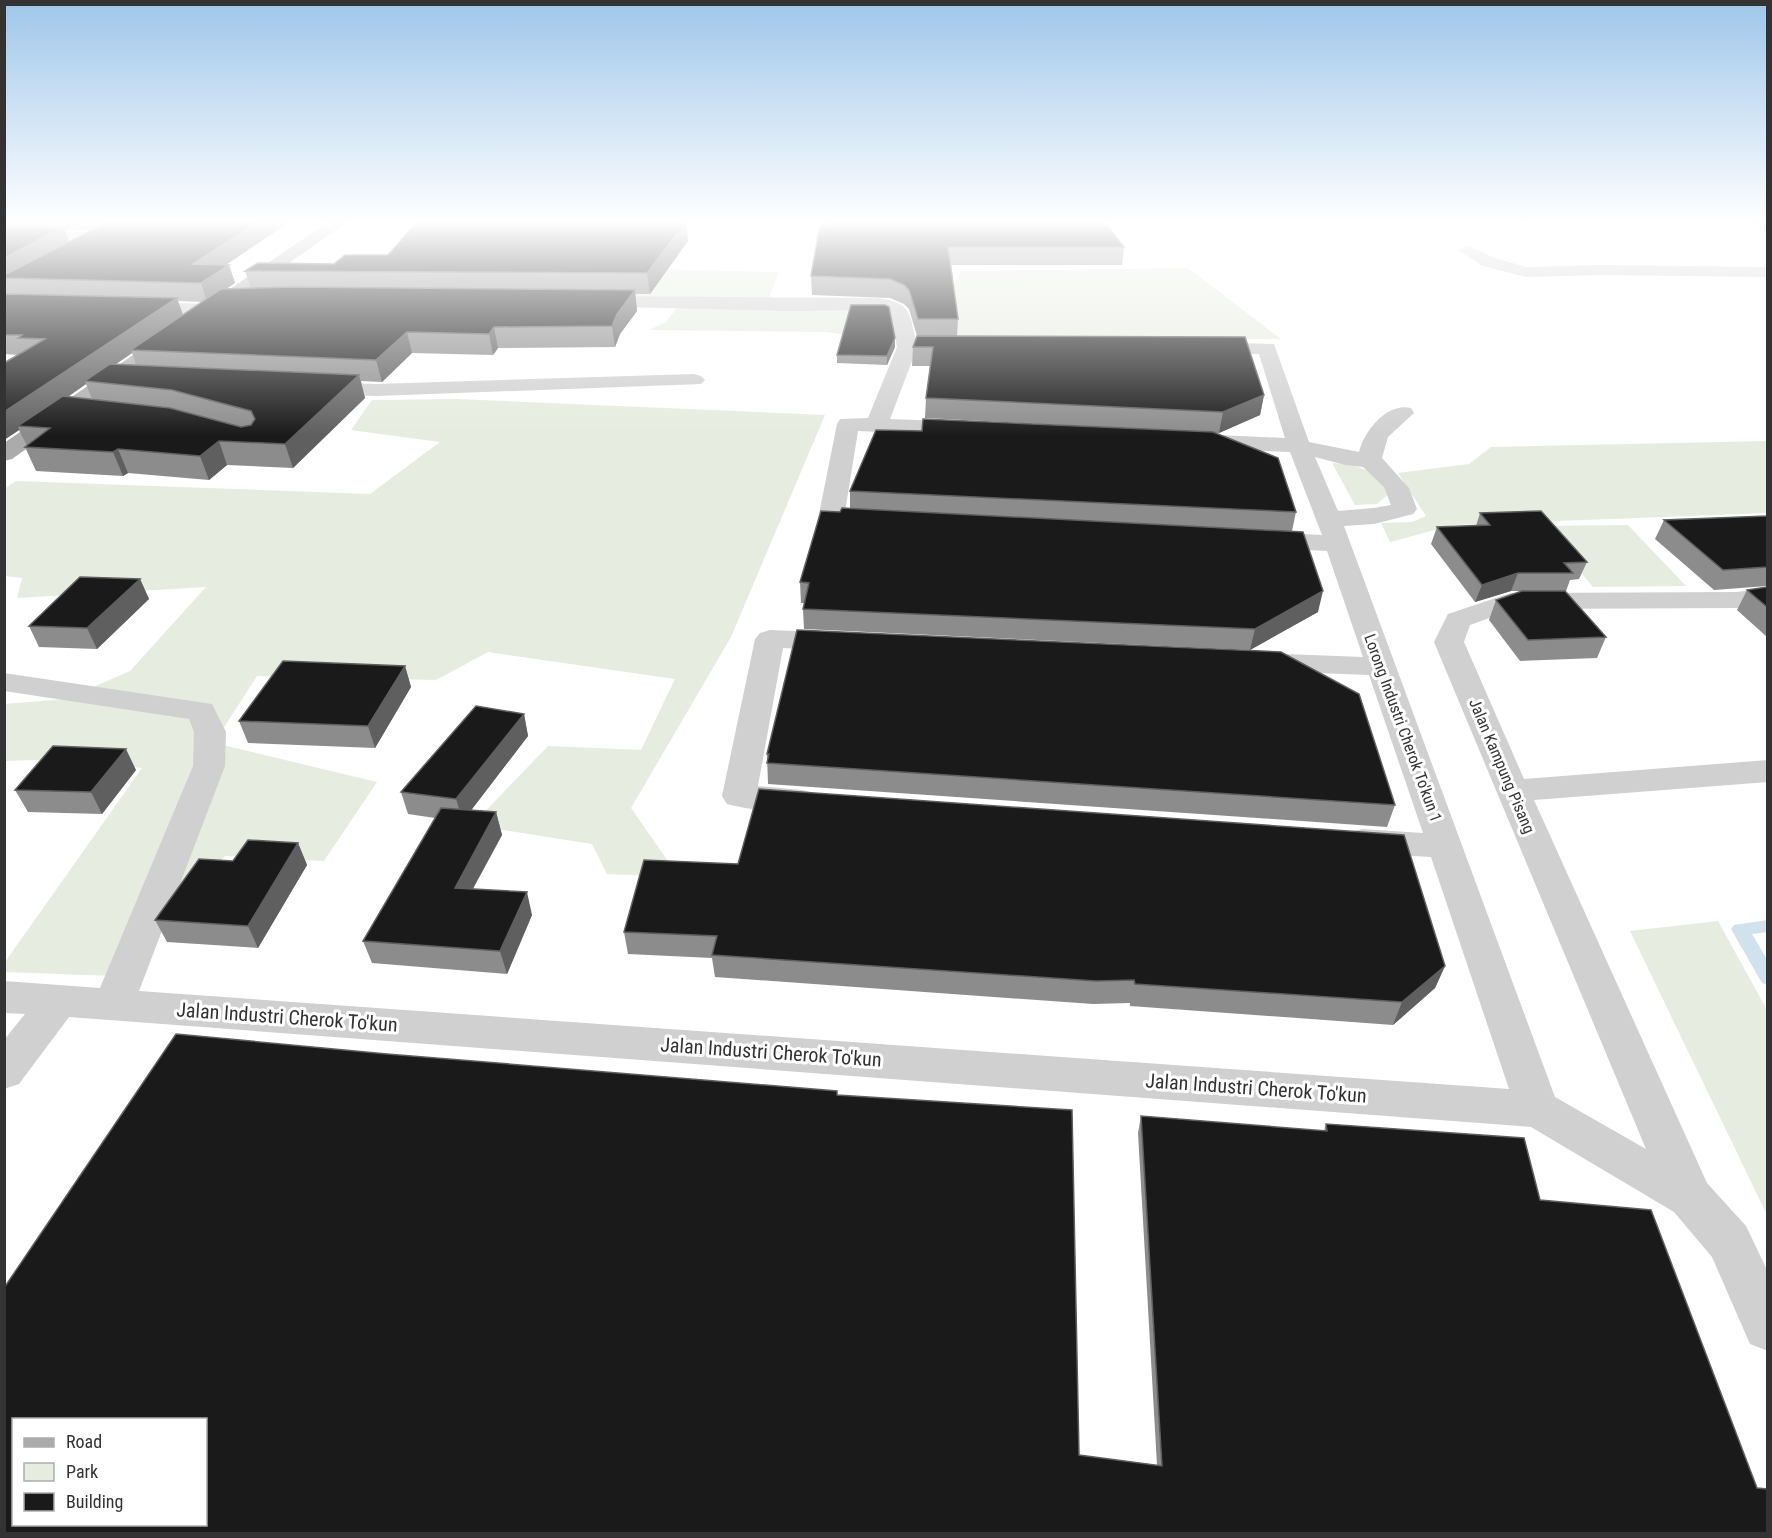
<svg xmlns="http://www.w3.org/2000/svg" width="1772" height="1538" font-family="'Roboto Condensed',sans-serif">
<rect width="100%" height="100%" fill="#fff"/>
<path fill="#e6ecdf" d="M 609,268 L 779,272 L 767,303 L 588,299 Z
M 1188,268 L 1281,339 L 920,342 L 962,271 Z
M 678,306 L 871,309 L 893,317 L 897,324 L 894,342 L 826,332 L 649,330 L 666,322 Z
M 456,399 L 825,415 L 731,637 L 631,808 L 679,877 L 607,874 L 592,844 L 472,825 L 548,746 L 641,750 L 675,679 L 488,652 L 436,680 L 257,676 L 214,743 L 377,782 L 324,861 L 225,856 L 114,976 L 5,972 L 5,962 L 142,768 L 65,759 L 5,761 L 5,704 L 66,699 L 130,671 L 206,587 L 17,598 L 22,578 L 5,576 L 4,489 L 16,481 L 370,494 L 440,442 L 351,430 L 372,400 Z
M 1767,441 L 1767,513 L 1453,525 L 1390,542 L 1381,523 L 1412,522 L 1426,516 L 1398,473 L 1469,464 L 1491,447 Z
M 1332,463 C 1362,465 1371,470 1392,491 L 1377,504 L 1355,505 Z
M 1628,525 L 1686,586 L 1593,587 L 1542,526 Z
M 1718,921 L 1767,1010 L 1767,1215 L 1630,931 Z"/>
<g fill="none" stroke-linecap="round" stroke-linejoin="round">
<path fill="#cfe2ee" fill-rule="evenodd" d="M 1768,920 L 1768,932 L 1752,934 L 1768,961 L 1768,985 L 1762,983 L 1731,929 L 1734,925 Z"/>
<path fill="#d0d0d0" fill-rule="evenodd" d="M 4,232 L 100,232 L 108,237 L 106,241 L 4,296 L 4,283 L 79,242 L 4,242 Z
M 1468,246 L 1495,258 L 1526,267 L 1601,265 L 1768,267 L 1768,277 L 1601,275 L 1526,277 L 1483,266 L 1459,251 L 1462,247 Z
M 592,296 L 878,298 C 911,303 909,311 916,341 L 964,343 L 967,347 L 964,351 L 915,353 L 890,419 L 966,422 L 974,424 L 977,429 L 974,434 L 966,436 L 858,431 L 845,512 L 878,516 L 882,521 L 878,526 L 869,529 L 822,524 L 818,519 L 837,424 L 840,419 L 868,418 L 897,347 L 891,314 L 878,310 L 788,311 L 585,306 L 583,302 L 585,298 Z
M 136,302 L 212,304 L 219,306 L 221,310 L 219,314 L 212,316 L 129,312 L 127,308 L 129,304 Z
M 1204,342 L 1274,344 L 1309,442 L 1359,452 C 1364,431 1387,402 1411,408 L 1414,413 L 1388,437 L 1382,458 L 1409,488 L 1417,509 L 1413,514 L 1374,524 L 1344,526 L 1555,1097 L 1646,1149 L 1434,642 L 1448,614 L 1511,593 L 1737,592 L 1768,588 L 1768,604 L 1737,608 L 1514,609 L 1470,625 L 1464,642 L 1524,779 L 1768,760 L 1768,782 L 1534,800 L 1707,1183 L 1746,1226 L 1768,1272 L 1768,1351 L 1750,1344 L 1712,1257 L 1674,1212 L 1531,1127 L 69,1017 L 19,1084 L 4,1089 L 4,1040 L 25,1014 L 4,1013 L 4,981 L 100,988 L 193,766 L 194,732 L 189,719 L 4,691 L 4,673 L 212,704 L 226,732 L 225,766 L 139,991 L 1509,1089 L 1431,857 L 1362,853 L 1350,850 L 1344,841 L 1350,832 L 1362,829 L 1423,833 L 1369,675 L 1260,671 L 1249,668 L 1245,662 L 1249,656 L 1260,653 L 1363,657 L 1327,551 L 1262,548 L 1253,546 L 1249,540 L 1253,534 L 1262,532 L 1322,535 L 1290,452 L 1195,448 L 1187,446 L 1184,441 L 1187,436 L 1195,434 L 1285,438 L 1259,354 L 1197,352 L 1194,348 L 1197,344 ZM 1315,457 L 1345,465 L 1363,467 L 1384,487 L 1391,505 L 1374,508 L 1338,511 Z
M 694,374 L 701,376 L 705,380 L 701,384 L 376,396 L 318,394 L 310,393 L 307,388 L 310,383 L 318,382 L 376,384 Z
M 770,630 L 840,633 L 850,636 L 855,642 L 850,648 L 840,651 L 783,648 L 758,786 L 802,790 L 814,793 L 819,801 L 814,809 C 791,815 750,810 727,804 L 722,796 L 755,639 L 760,633 Z"/>
<path fill="#ababab" fill-rule="evenodd" d="M 331,220 L 350,220 L 12,459 L 4,461 L 4,443 Z"/>
</g>
<path fill="#8c8c8c" fill-rule="evenodd" d="M 4,220 L 292,220 L 226,265 L 229,265 L 235,283 L 226,289 L 251,288 L 245,271 L 334,264 L 388,255 L 454,220 L 678,220 L 678,222 L 688,241 L 650,294 L 635,294 L 637,311 L 620,334 L 615,347 L 498,348 L 493,355 L 412,353 L 382,382 L 361,381 L 365,398 L 293,468 L 227,465 L 209,480 L 128,473 L 123,476 L 36,471 L 25,447 L 27,446 L 19,430 L 4,440 L 4,363 L 19,355 L 4,354 L 4,294 L 6,294 L 4,291 ZM 65,230 L 92,230 L 69,242 ZM 178,301 L 202,302 L 183,315 ZM 132,353 L 136,365 L 116,364 ZM 86,384 L 92,399 L 68,397 Z
M 1758,220 L 1767,220 L 1767,230 L 1755,225 Z
M 820,225 L 1124,247 L 1122,265 L 951,265 L 958,319 L 957,336 L 1264,395 L 1260,415 L 1219,433 L 925,418 L 926,398 L 930,366 L 912,366 L 913,347 L 917,336 L 909,309 L 904,304 L 890,298 L 812,295 L 811,276 Z
M 895,338 L 895,347 L 887,365 L 837,363 L 837,355 Z
M 850,491 L 1296,512 L 1292,531 L 1318,612 L 1250,650 L 804,629 L 803,609 L 804,603 L 801,603 L 800,582 L 840,512 L 850,508 Z
M 1480,513 L 1587,562 L 1579,579 L 1570,580 L 1566,591 L 1511,591 L 1475,602 L 1431,544 L 1437,527 L 1476,526 Z
M 1767,516 L 1767,586 L 1714,590 L 1655,539 L 1664,520 Z
M 140,579 L 149,599 L 97,649 L 39,647 L 29,626 Z
M 1767,587 L 1767,637 L 1737,610 L 1747,590 Z
M 1496,600 L 1606,637 L 1597,658 L 1520,661 L 1489,620 Z
M 405,666 L 411,687 L 375,748 L 248,743 L 239,721 Z
M 524,714 L 528,736 L 471,810 L 496,812 L 502,835 L 473,889 L 532,915 L 507,974 L 372,963 L 363,941 L 435,818 L 408,814 L 401,792 Z
M 767,754 L 1395,805 L 1387,827 L 768,784 Z
M 136,770 L 102,814 L 28,812 L 15,790 Z
M 298,843 L 307,865 L 258,948 L 167,942 L 155,920 L 233,861 Z
M 624,932 L 1445,966 L 1435,988 L 1393,1025 L 1130,1006 L 1130,1003 L 1093,1004 L 715,977 L 712,958 L 628,954 Z
M 387,1054 L 837,1095 L 1079,1455 L 1157,1465 L 1138,1133 L 1141,1116 L 1324,1131 L 1326,1124 L 1540,1200 L 1757,1488 L 4,1533 Z"/>
<path fill="#5f5f5f" d="M 261,220 L 292,220 L 199,283 L 193,264 Z
M 671,220 L 678,220 L 674,239 L 686,222 L 688,241 L 650,294 L 647,273 Z
M 63,227 L 70,244 L 4,278 L 4,258 Z
M 229,265 L 235,283 L 207,302 L 201,283 Z
M 635,290 L 637,311 L 620,334 L 615,347 L 612,326 L 617,314 Z
M 177,298 L 184,318 L 131,350 L 132,353 L 90,382 L 85,381 L 86,384 L 24,427 L 18,426 L 19,430 L 4,440 L 4,412 Z
M 494,327 L 498,348 L 493,355 L 489,334 Z
M 407,332 L 412,353 L 382,382 L 376,360 Z
M 895,338 L 895,347 L 887,365 L 887,356 Z
M 359,375 L 365,398 L 293,468 L 285,444 Z
M 1264,395 L 1260,415 L 1219,433 L 1223,412 Z
M 219,441 L 227,465 L 209,480 L 200,456 Z
M 118,449 L 128,473 L 123,476 L 113,452 Z
M 1518,573 L 1511,591 L 1475,602 L 1482,585 Z
M 140,579 L 149,599 L 97,649 L 87,628 Z
M 1323,591 L 1318,612 L 1250,650 L 1255,629 Z
M 405,666 L 411,687 L 375,748 L 368,726 Z
M 524,714 L 528,736 L 463,821 L 456,799 Z
M 126,749 L 136,770 L 102,814 L 91,792 Z
M 496,812 L 502,835 L 461,910 L 455,888 Z
M 298,843 L 307,865 L 258,948 L 248,926 Z
M 527,892 L 532,915 L 507,974 L 500,951 Z
M 1445,966 L 1435,988 L 1393,1025 L 1402,1002 Z"/>
<path fill="#1a1a1a" stroke="#5f5f5f" stroke-width="1.5" fill-rule="evenodd" d="M 103,220 L 261,220 L 193,264 L 229,265 L 201,283 L 4,278 L 4,275 L 100,226 Z
M 454,220 L 671,220 L 671,222 L 686,222 L 647,273 L 245,271 L 258,263 L 334,264 L 345,255 L 388,255 L 418,221 L 453,221 Z
M 830,220 L 1103,220 L 1124,247 L 948,247 L 958,319 L 918,319 L 909,290 L 904,285 L 890,279 L 811,276 L 820,225 L 830,225 Z
M 4,227 L 63,227 L 4,258 Z
M 293,287 L 635,290 L 617,314 L 612,326 L 494,327 L 489,334 L 407,332 L 376,360 L 131,350 L 221,289 Z
M 4,294 L 177,298 L 4,412 L 4,363 L 45,339 L 18,338 L 22,335 L 4,335 Z
M 851,305 L 885,305 L 889,307 L 895,338 L 887,356 L 837,355 Z
M 917,336 L 1245,337 L 1264,395 L 1223,412 L 926,398 L 933,347 L 913,347 Z
M 110,364 L 359,375 L 285,444 L 219,441 L 200,456 L 118,449 L 113,452 L 25,447 L 50,428 L 18,426 L 63,396 L 170,408 L 241,427 L 251,425 L 255,419 L 251,411 L 172,390 L 85,381 Z
M 923,419 L 1213,432 L 1278,458 L 1296,512 L 850,491 L 876,430 L 922,431 Z
M 842,508 L 1303,532 L 1323,591 L 1255,629 L 803,609 L 809,583 L 800,582 L 821,511 L 840,512 Z
M 1541,511 L 1587,562 L 1564,563 L 1573,573 L 1518,573 L 1482,585 L 1437,527 L 1490,525 L 1480,513 Z
M 1767,516 L 1767,567 L 1723,570 L 1664,520 Z
M 80,577 L 140,579 L 87,628 L 29,626 Z
M 1767,587 L 1767,607 L 1747,590 Z
M 1522,591 L 1565,591 L 1606,637 L 1528,640 L 1496,600 Z
M 797,630 L 1281,652 L 1359,694 L 1395,805 L 767,763 L 769,754 L 767,754 Z
M 283,661 L 405,666 L 368,726 L 239,721 Z
M 476,706 L 524,714 L 456,799 L 401,792 Z
M 53,746 L 126,749 L 91,792 L 15,790 Z
M 759,789 L 1404,835 L 1445,966 L 1402,1002 L 1135,984 L 1134,980 L 1096,981 L 712,955 L 717,936 L 624,932 L 644,860 L 738,864 Z
M 441,808 L 496,812 L 455,888 L 527,892 L 500,951 L 363,941 Z
M 248,840 L 298,843 L 248,926 L 155,920 L 199,859 L 233,861 Z
M 176,1034 L 387,1054 L 837,1091 L 837,1095 L 1072,1110 L 1079,1455 L 1162,1466 L 1141,1116 L 1327,1131 L 1326,1124 L 1524,1138 L 1540,1200 L 1651,1210 L 1757,1488 L 1767,1489 L 1767,1533 L 4,1533 L 4,1288 ZM 14,1419 L 206,1419 L 206,1524 L 14,1524 Z"/>
<linearGradient id="sky" x2="0" y2="1"><stop stop-color="#9ec6ea"/><stop offset="0.51" stop-color="#fff"/><stop offset="1" stop-color="#fff" stop-opacity="0"/></linearGradient>
<rect width="1772" height="435" fill="url(#sky)"/>
<g text-anchor="middle" dominant-baseline="central" stroke-width="6" stroke-linejoin="round" paint-order="stroke">
<g font-size="16" fill="#333" stroke="#fff">
<text transform="translate(1403 728) rotate(70)">Lorong Industri Cherok To'kun 1</text>
<text transform="translate(1502 766) rotate(67)">Jalan Kampung Pisang</text>
</g>
<g font-size="20" fill="#333" stroke="#fff">
<text transform="translate(287 1017) rotate(4)">Jalan Industri Cherok To'kun</text>
<text transform="translate(771 1052) rotate(4)">Jalan Industri Cherok To'kun</text>
<text transform="translate(1256 1088) rotate(4)">Jalan Industri Cherok To'kun</text>
</g>
</g>
<rect width="1772" height="1538" fill="none" stroke="#333333" stroke-width="12"/>
<rect x="12" y="1418" width="195" height="108" fill="#ffffff" stroke="#adadad" stroke-width="1.5"/>
<rect x="24" y="1438" width="30" height="9" fill="#ababab" stroke="#adadad" stroke-width="1.5"/>
<text x="66" y="1448" font-size="18" fill="#333333">Road</text>
<rect x="24" y="1463" width="30" height="18" fill="#e6ecdf" stroke="#adadad" stroke-width="1.5"/>
<text x="66" y="1478" font-size="18" fill="#333333">Park</text>
<rect x="24" y="1493" width="30" height="18" fill="#1a1a1a" stroke="#adadad" stroke-width="1.5"/>
<text x="66" y="1508" font-size="18" fill="#333333">Building</text>
</svg>
